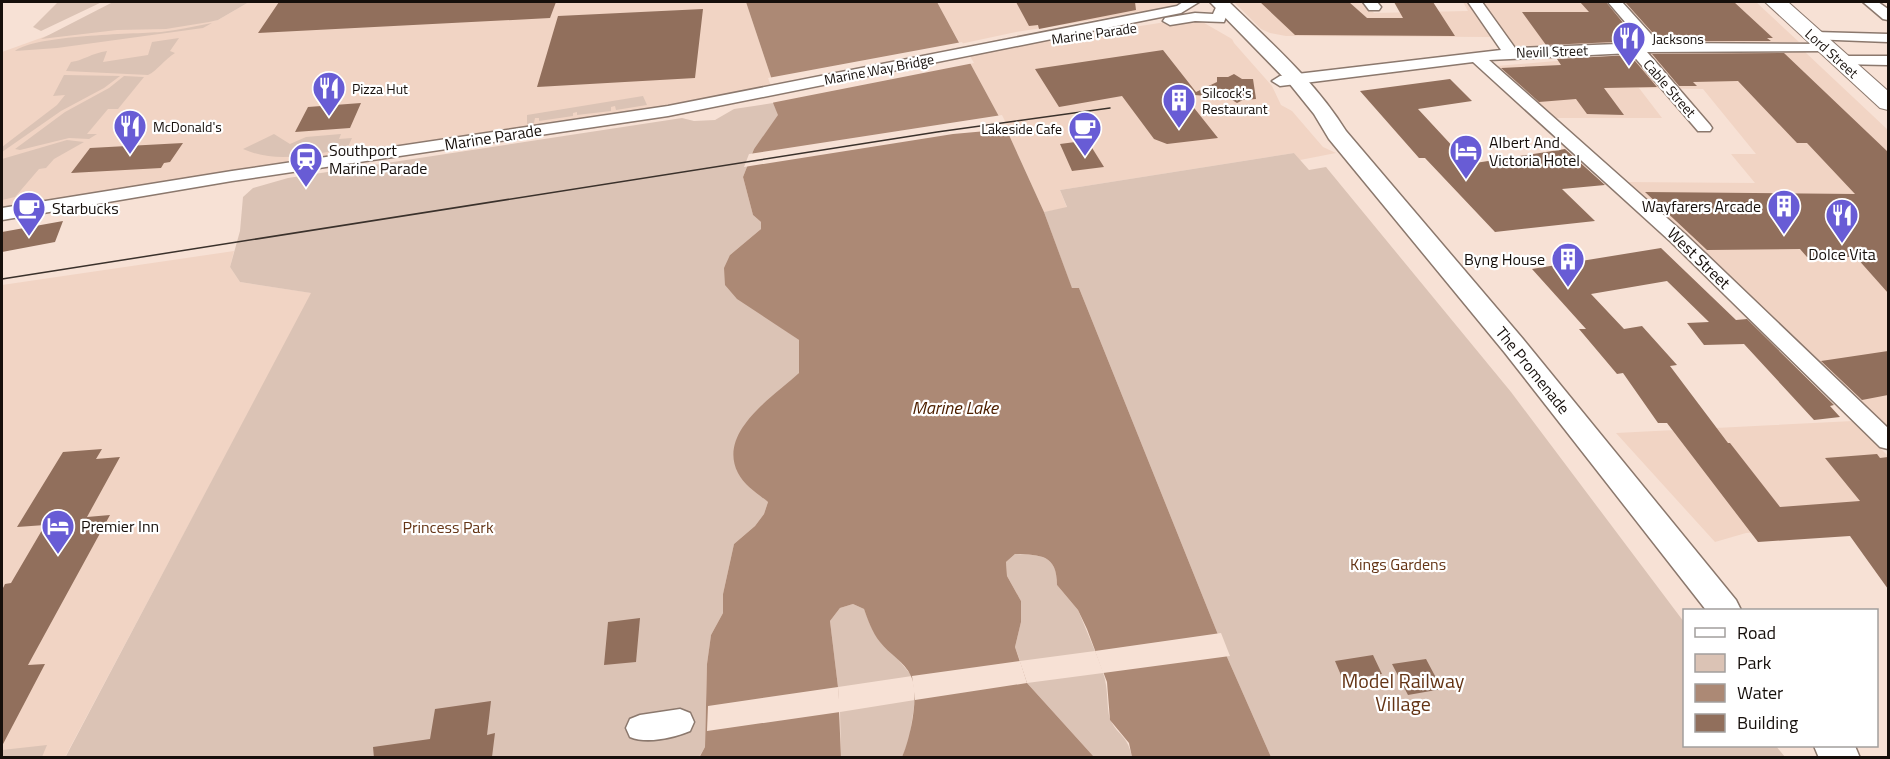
<svg xmlns="http://www.w3.org/2000/svg" width="1890" height="759" font-family="'Titillium Web',sans-serif">
<rect width="100%" height="100%" fill="#f7e1d5"/>
<path fill="#f1d4c4" d="M 249,2 L 746,2 L 775,89 L 668,111 L 232,176 L 2,214 L 2,52 L 49,35 L 218,20 Z
M 937,2 L 1187,2 L 1175,7 L 1016,32 L 960,44 Z
M 1234,2 L 1364,2 L 1374,13 L 1468,11 L 1463,2 L 1756,2 L 1799,42 L 1516,47 L 1492,37 L 1286,36 L 1270,33 L 1261,29 Z
M 1199,20 L 1232,39 L 1234,43 L 1272,86 L 1281,105 L 1292,111 L 1323,147 L 1336,153 L 1300,160 L 1294,153 L 1060,190 L 1067,208 L 1044,212 L 1009,135 L 965,54 L 1024,42 L 1058,39 L 1172,21 Z
M 1805,52 L 1888,130 L 1888,439 L 1622,182 L 1755,183 L 1731,154 L 1756,154 L 1703,89 L 1639,88 L 1662,118 L 1552,118 L 1496,66 L 1650,53 Z
M 234,251 L 230,267 L 240,282 L 312,293 L 65,757 L 2,758 L 2,285 Z
M 1853,421 L 1888,456 L 1888,525 L 1746,533 L 1715,542 L 1616,433 Z"/>
<path fill="#dbc3b5" d="M 58,2 L 102,2 L 41,31 L 33,27 Z
M 113,2 L 249,2 L 218,20 L 209,22 L 166,29 L 117,30 L 41,39 Z
M 212,23 L 203,28 L 57,48 L 15,51 C 35,35 132,34 161,32 C 178,30 195,26 212,23 Z
M 179,38 L 170,51 L 175,53 C 165,59 157,71 148,75 L 66,71 L 71,62 C 82,61 92,53 107,51 L 103,62 L 148,55 L 152,42 Z
M 64,75 L 120,76 L 104,88 L 61,111 L 2,152 L 2,147 L 57,105 L 65,95 L 53,96 Z
M 124,76 L 144,77 L 118,109 L 108,109 L 87,134 L 97,134 L 89,139 L 69,138 L 20,150 L 15,149 L 65,112 L 109,88 Z
M 643,96 L 647,105 L 616,110 L 615,106 L 611,107 L 611,111 L 577,115 L 577,112 L 573,113 L 573,116 L 539,121 L 539,118 L 535,118 L 534,123 L 527,124 L 527,115 Z
M 773,103 L 779,115 L 754,149 L 743,177 L 753,215 L 761,222 L 761,229 L 730,255 L 756,310 L 799,340 L 799,373 L 746,483 L 768,502 L 764,514 L 755,526 L 734,544 L 723,594 L 723,613 L 711,635 L 707,664 L 705,747 L 699,757 L 65,758 L 311,293 L 240,282 L 230,267 L 240,231 L 243,197 L 253,188 L 288,178 L 682,118 L 694,121 L 715,120 L 734,109 Z
M 274,134 L 290,144 L 306,137 L 341,134 L 339,139 L 352,138 L 347,149 C 312,154 276,164 243,149 Z
M 67,140 L 84,142 L 54,159 L 46,168 L 39,169 L 15,197 L 2,200 L 2,159 Z
M 1294,153 L 1309,170 L 1326,167 L 1511,392 L 1684,622 L 1684,746 L 1776,746 L 1785,757 L 1271,757 L 1227,657 L 1079,288 L 1072,289 L 1044,212 L 1067,207 L 1060,190 Z
M 1015,554 C 1040,555 1057,554 1057,585 L 1078,610 L 1095,651 L 1020,661 L 1015,647 L 1021,622 L 1021,601 L 1007,576 L 1006,562 Z
M 853,604 L 864,609 L 871,627 L 912,676 L 838,687 L 830,621 L 840,608 Z
M 1103,673 C 1109,688 1106,711 1111,721 C 1119,737 1127,734 1132,757 L 1094,757 L 1027,683 Z
M 915,700 L 909,741 L 902,757 L 841,757 L 840,712 Z
M 47,745 L 42,757 L 2,757 L 2,750 Z"/>
<path fill="#ac8975" d="M 746,2 L 937,2 L 1009,135 L 1044,212 L 1072,288 L 1079,288 L 1227,657 L 1271,757 L 1132,757 L 1129,743 L 1110,720 L 1107,682 L 1087,629 L 1078,610 L 1057,585 C 1057,554 1040,555 1015,554 L 1006,562 L 1007,576 L 1021,601 L 1021,622 L 1015,647 L 1027,683 L 1094,757 L 902,757 C 910,740 920,694 911,676 C 905,662 889,654 880,642 C 872,632 868,620 864,609 L 853,604 L 840,608 L 830,621 L 838,687 L 841,757 L 699,758 L 705,747 L 707,664 L 711,635 L 723,613 L 723,594 L 734,544 L 755,526 L 764,514 L 768,502 C 758,494 744,485 738,473 C 717,432 773,397 799,373 L 799,340 L 737,299 L 725,285 L 724,268 L 730,255 L 761,229 L 761,222 L 753,215 L 743,177 L 754,149 L 778,115 L 773,103 L 775,89 Z"/>
<path fill="#f7e1d5" d="M 962,42 L 974,63 L 771,103 L 772,89 L 768,78 Z
M 1002,115 L 1009,129 L 953,134 L 744,167 L 749,154 Z
M 1221,633 L 1230,656 L 1103,673 L 1095,651 Z
M 1020,661 L 1027,683 L 915,700 L 912,676 Z
M 838,687 L 840,712 L 707,731 L 708,706 Z"/>
<path fill="#916f5c" d="M 279,2 L 556,2 L 550,18 L 258,33 Z
M 1016,2 L 1135,2 L 1136,10 L 1039,29 L 1038,25 L 1029,26 Z
M 1260,2 L 1349,2 L 1367,18 L 1403,18 L 1394,2 L 1433,2 L 1455,36 L 1295,35 Z
M 1580,2 L 1606,2 L 1638,41 L 1546,45 L 1522,12 L 1589,12 Z
M 1625,2 L 1734,2 L 1773,38 L 1767,38 L 1771,41 L 1660,41 Z
M 703,9 L 695,78 L 537,87 L 558,16 Z
M 1163,50 L 1196,92 L 1217,82 L 1217,77 L 1228,77 L 1234,74 L 1242,79 L 1253,79 L 1256,99 L 1243,100 L 1237,103 L 1229,98 L 1183,94 L 1218,138 L 1167,144 L 1154,139 L 1122,96 L 1059,107 L 1035,69 Z
M 1784,53 L 1888,152 L 1888,293 L 1856,257 L 1807,257 L 1800,249 L 1707,250 L 1645,192 L 1855,194 L 1807,143 L 1797,143 L 1738,81 L 1693,82 L 1697,86 L 1679,86 L 1652,54 Z
M 1630,55 L 1657,87 L 1604,88 L 1624,115 L 1587,114 L 1576,99 L 1539,102 L 1501,68 L 1561,65 L 1557,59 Z
M 1450,79 L 1472,101 L 1418,109 L 1469,164 L 1565,149 L 1605,185 L 1562,189 L 1595,221 L 1495,232 L 1425,158 L 1419,158 L 1360,91 Z
M 361,103 L 350,128 L 295,132 L 308,107 Z
M 1083,141 L 1089,143 L 1104,167 L 1072,171 L 1060,144 Z
M 183,143 L 170,162 L 164,163 L 161,168 L 71,173 L 90,148 Z
M 63,221 L 55,242 L 2,252 L 2,232 Z
M 1661,248 L 1736,320 L 1747,319 L 1834,405 L 1830,406 L 1840,417 L 1814,420 L 1744,344 L 1704,345 L 1687,323 L 1709,322 L 1667,281 L 1591,294 L 1624,329 L 1642,326 L 1677,365 L 1670,366 L 1728,443 L 1730,443 L 1780,507 L 1860,501 L 1825,458 L 1877,454 L 1880,458 L 1888,457 L 1888,589 L 1850,536 L 1758,542 L 1667,423 L 1658,423 L 1623,373 L 1617,374 L 1579,329 L 1586,329 L 1532,269 Z
M 1888,351 L 1888,395 L 1862,400 L 1821,361 Z
M 102,449 L 96,459 L 120,457 L 87,517 L 110,515 L 28,665 L 45,664 L 2,746 L 2,590 L 5,584 L 11,583 L 45,525 L 17,527 L 63,452 Z
M 640,618 L 636,662 L 604,665 L 608,622 Z
M 1373,655 L 1382,674 L 1343,680 L 1335,661 Z
M 1426,659 L 1442,689 L 1408,695 L 1392,664 Z
M 491,701 L 487,735 L 495,733 L 492,757 L 374,758 L 373,747 L 430,739 L 435,709 Z"/>
<g fill="none" stroke-linecap="round" stroke-linejoin="round">
<defs>
<path id="minor" d="M 1183,2 L 1199,2 L 1181,13 L 668,116 L 232,181 L 2,220 L 2,208 L 232,171 L 668,106 L 1177,6 Z
M 1223,2 L 1230,6 L 1224,22 L 1195,21 L 1170,25 L 1163,21 L 1165,18 L 1195,13 L 1213,14 L 1218,3 Z
M 1363,2 L 1377,2 L 1381,7 L 1379,10 L 1369,10 Z
M 1468,2 L 1482,2 L 1515,48 L 1643,43 L 1608,2 L 1622,2 L 1659,43 L 1832,44 L 1834,47 L 1832,50 L 1827,51 L 1647,52 L 1710,125 L 1712,128 L 1710,131 L 1698,131 L 1631,53 L 1489,60 L 1685,234 L 1888,428 L 1888,449 L 1880,447 L 1671,242 L 1473,62 L 1280,86 L 1272,81 L 1280,76 L 1501,50 Z
M 1863,2 L 1878,2 L 1888,9 L 1888,20 L 1883,19 Z
M 1815,32 L 1888,34 L 1888,42 L 1810,39 L 1808,36 Z
M 1842,56 L 1888,56 L 1888,65 L 1837,64 L 1834,61 Z
M 680,709 L 690,713 L 694,722 L 690,731 C 673,738 647,744 630,737 L 626,728 L 630,719 L 640,715 Z"/>
<path id="major" d="M 1210,2 L 1229,2 C 1270,42 1315,81 1346,131 L 1523,339 L 1736,600 L 1741,610 L 1706,610 L 1505,353 L 1329,139 L 1314,114 L 1289,83 Z
M 1814,746 L 1855,746 L 1860,758 L 1819,758 Z"/>
<path id="highway" d="M 1765,2 L 1788,2 L 1888,91 L 1888,110 L 1880,108 Z"/>
</defs>
<use href="#minor" stroke="#8b786d" stroke-width="3"/>
<use href="#major" stroke="#8b786d" stroke-width="3"/>
<use href="#highway" stroke="#8b786d" stroke-width="2"/>
<use href="#minor" fill="#fff" fill-rule="evenodd"/>
<use href="#major" fill="#fff" fill-rule="evenodd"/>
<use href="#highway" fill="#fff" fill-rule="evenodd"/>
<path stroke="#3a312b" stroke-width="1.5" d="M 2,279 L 937,132 L 1110,108"/>
</g>
<defs>
<symbol id="restaurant-pin" viewBox="-11 -11 22 30"><path d="M0 17L-7.5 6A9.5 9.5 0 1 1 7.5 6Z" fill="#685cd5" stroke="#fff"/><path d="M-5-6h1v4h1v-4h1v4h1v-4h1v5L-1.5 .5V6h-2V.5L-5-1ZM5-6V6H3V1.5H1.5Q1.5-4 5-6Z" fill="#fff"/></symbol>
<symbol id="building-pin" viewBox="-11 -11 22 30"><path d="M0 17L-7.5 6A9.5 9.5 0 1 1 7.5 6Z" fill="#685cd5" stroke="#fff"/><path d="M-4-6H4V6H1V3H-1V6H-4ZM-2.5-4.3h1.7v1.8h-1.7ZM.8-4.3h1.7v1.8H.8ZM-2.5-1h1.7V.8h-1.7ZM.8-1h1.7V.8H.8Z" fill="#fff"/></symbol>
<symbol id="cafe-pin" viewBox="-11 -11 22 30"><path d="M0 17L-7.5 6A9.5 9.5 0 1 1 7.5 6Z" fill="#685cd5" stroke="#fff"/><path d="M-5.5-4.5H6V0H3Q3 3.5 0 3.5H-2.5Q-5.5 3.5-5.5 0ZM3-3.2v2h1.7v-2ZM-6 4.5H4V6H-6Z" fill="#fff"/></symbol>
<symbol id="hotel-pin" viewBox="-11 -11 22 30"><path d="M0 17L-7.5 6A9.5 9.5 0 1 1 7.5 6Z" fill="#685cd5" stroke="#fff"/><path d="M-6-4.5h1.5V1H6V5H4.5V3h-9V5H-6ZM-4 0a1.8 1.8 0 1 1 3.6 0ZM.5 0V-2.5h3Q6-2.5 6 0Z" fill="#fff"/></symbol>
<symbol id="station-pin" viewBox="-11 -11 22 30"><path d="M0 17L-7.5 6A9.5 9.5 0 1 1 7.5 6Z" fill="#685cd5" stroke="#fff"/><path d="M-3-6H3Q5-6 5-4V2Q5 4 3 4L4.5 6H3L1.5 4h-3L-3 6H-4.5L-3 4Q-5 4-5 2V-4Q-5-6-3-6ZM-3.5-4v3h7v-3ZM-3.5 1v1.5H-2V1ZM2 1v1.5H3.5V1Z" fill="#fff"/></symbol>
</defs>
<g fill-rule="evenodd">
<use href="#restaurant-pin" x="1610" y="19" width="38" height="52"/>
<use href="#restaurant-pin" x="310" y="69" width="38" height="52"/>
<use href="#building-pin" x="1160" y="81" width="38" height="52"/>
<use href="#restaurant-pin" x="111" y="107" width="38" height="52"/>
<use href="#cafe-pin" x="1066" y="109" width="38" height="52"/>
<use href="#hotel-pin" x="1447" y="132" width="38" height="52"/>
<use href="#station-pin" x="287" y="140" width="38" height="52"/>
<use href="#building-pin" x="1765" y="187" width="38" height="52"/>
<use href="#cafe-pin" x="10" y="189" width="38" height="52"/>
<use href="#restaurant-pin" x="1823" y="196" width="38" height="52"/>
<use href="#building-pin" x="1549" y="240" width="38" height="52"/>
<use href="#hotel-pin" x="39" y="507" width="38" height="52"/>
</g>
<g text-anchor="middle" dominant-baseline="central" stroke-width="4.5" stroke-linejoin="round" paint-order="stroke">
<g font-size="14" fill="#160f0b" stroke="#fff">
<text transform="translate(1094 33) rotate(-8)">Marine Parade</text>
<text transform="translate(1552 51) rotate(-2)">Nevill Street</text>
<text transform="translate(1832 53) rotate(42)">Lord Street</text>
<text transform="translate(879 69) rotate(-11)">Marine Way Bridge</text>
<text transform="translate(1670 88) rotate(49)">Cable Street</text>
</g>
<g font-size="14" fill="#160f0b" stroke="#fff" text-anchor="start">
<text x="1652" y="38">Jacksons</text>
<text x="352" y="88">Pizza Hut</text>
<text x="1202" y="92">Silcock's<tspan x="1202" dy="16">Restaurant</tspan></text>
<text x="153" y="126">McDonald's</text>
<text x="1062" y="128" text-anchor="end">Lakeside Cafe</text>
</g>
<g font-size="16" fill="#160f0b" stroke="#fff">
<text transform="translate(493 137) rotate(-9)">Marine Parade</text>
<text transform="translate(1699 258) rotate(44)">West Street</text>
<text transform="translate(1533 370) rotate(51)">The Promenade</text>
</g>
<g font-size="16" fill="#160f0b" stroke="#fff" text-anchor="start">
<text x="1489" y="142">Albert And<tspan x="1489" dy="18">Victoria Hotel</tspan></text>
<text x="329" y="150">Southport<tspan x="329" dy="18">Marine Parade</tspan></text>
<text x="1761" y="206" text-anchor="end">Wayfarers Arcade</text>
<text x="52" y="208">Starbucks</text>
<text x="1842" y="254" text-anchor="middle">Dolce Vita</text>
<text x="1545" y="259" text-anchor="end">Byng House</text>
<text x="81" y="526">Premier Inn</text>
</g>
<g font-size="16" fill="#643415" stroke="#fff">
<text x="448" y="527">Princess Park</text>
<text x="1398" y="564">Kings Gardens</text>
</g>
<g font-size="18" font-style="italic" fill="#4e2000" stroke="#fff">
<text x="955" y="407">Marine Lake</text>
</g>
<g font-size="20" fill="#643415" stroke="#fff">
<text x="1403" y="680">Model Railway<tspan x="1403" dy="23">Village</tspan></text>
</g>
</g>
<rect width="1890" height="759" fill="none" stroke="#160f0b" stroke-width="6"/>
<rect x="1683" y="609" width="195" height="138" fill="#ffffff" stroke="#a29f9d" stroke-width="1.5"/>
<rect x="1695" y="628" width="30" height="9" fill="#ffffff" stroke="#a29f9d" stroke-width="1.5"/>
<text x="1737" y="639" font-size="18" fill="#160f0b">Road</text>
<rect x="1695" y="654" width="30" height="18" fill="#dbc3b5" stroke="#a29f9d" stroke-width="1.5"/>
<text x="1737" y="669" font-size="18" fill="#160f0b">Park</text>
<rect x="1695" y="684" width="30" height="18" fill="#ac8975" stroke="#a29f9d" stroke-width="1.5"/>
<text x="1737" y="699" font-size="18" fill="#160f0b">Water</text>
<rect x="1695" y="714" width="30" height="18" fill="#916f5c" stroke="#a29f9d" stroke-width="1.5"/>
<text x="1737" y="729" font-size="18" fill="#160f0b">Building</text>
</svg>
